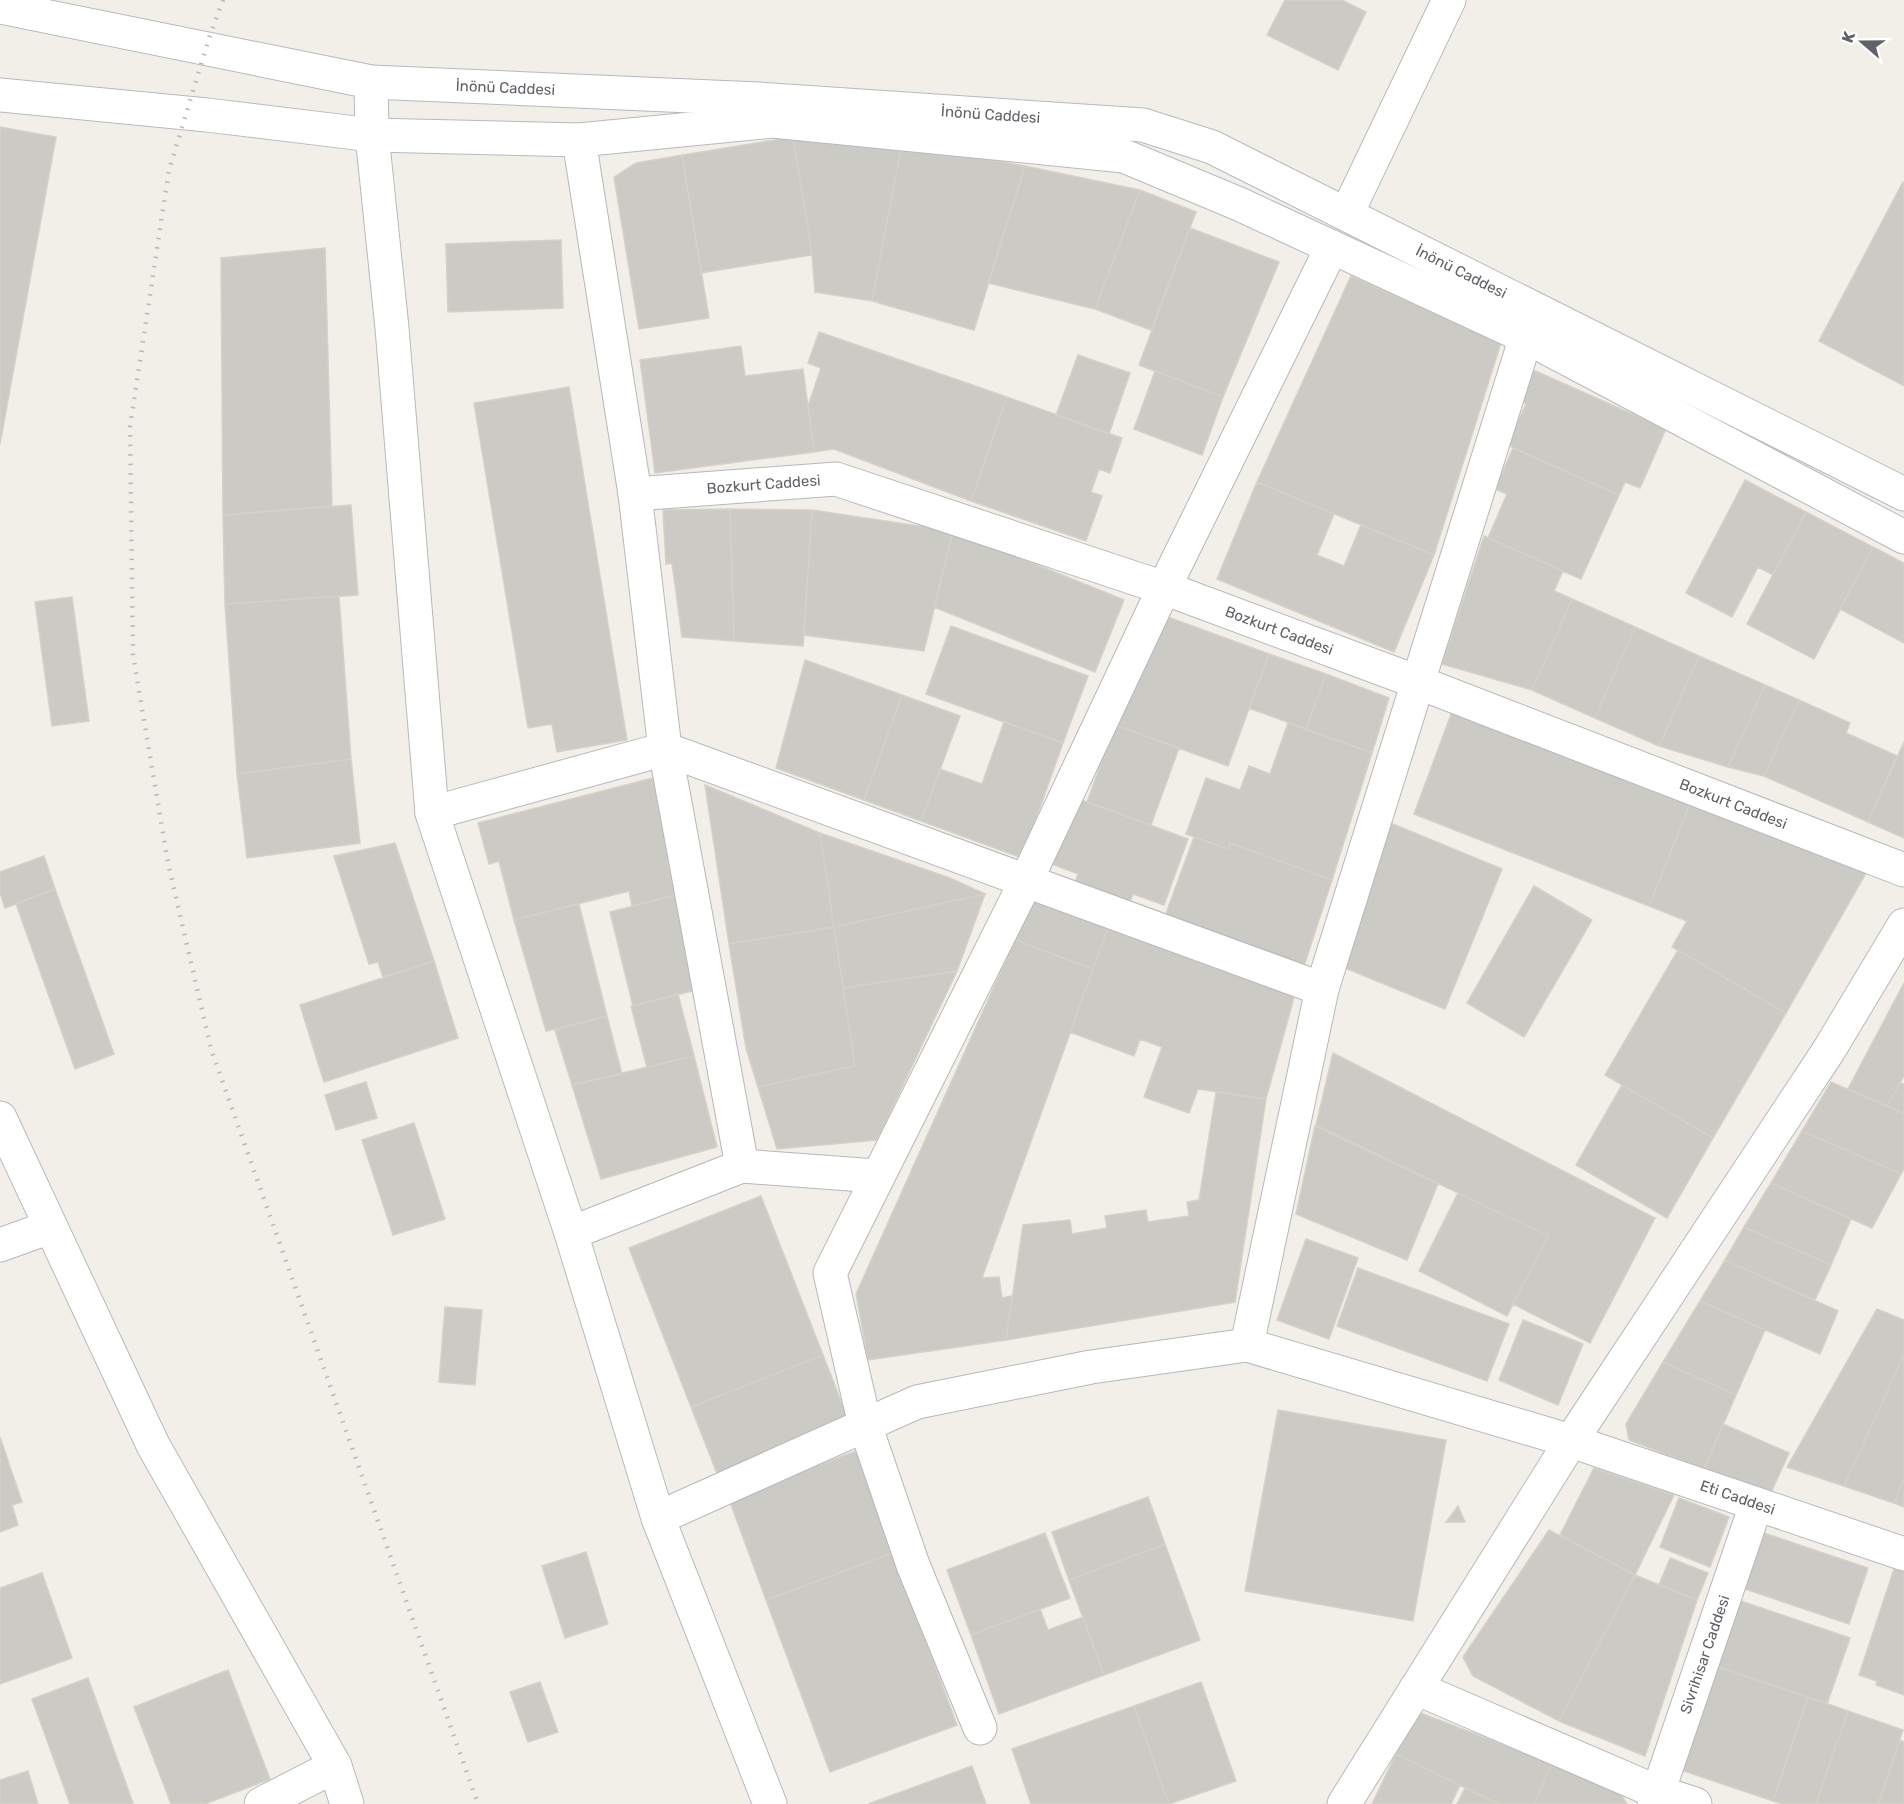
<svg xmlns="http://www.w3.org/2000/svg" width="1904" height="1804" font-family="Rubik,sans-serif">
<rect width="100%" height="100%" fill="#f1efe8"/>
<path fill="#cccac5" stroke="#d6d1c6" stroke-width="1.5" d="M 1285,0 L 1342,0 L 1366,12 L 1338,70 L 1267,35 Z
M 0,127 L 56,137 L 0,444 Z
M 793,137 L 902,143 L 872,301 L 815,292 L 812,255 Z
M 793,137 L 812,255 L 701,273 L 682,155 Z
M 902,143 L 1025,166 L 974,330 L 872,301 Z
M 682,155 L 709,318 L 639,329 L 614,177 L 636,163 Z
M 1025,166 L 1140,190 L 1095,309 L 988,283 Z
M 1903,182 L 1904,183 L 1904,386 L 1819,341 Z
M 1140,190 L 1196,212 L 1151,330 L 1095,309 Z
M 1190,228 L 1279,262 L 1223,397 L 1139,365 Z
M 561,240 L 563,308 L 448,312 L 446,244 Z
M 325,248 L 332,506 L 223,515 L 221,258 Z
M 1351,276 L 1501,343 L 1434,555 L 1257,482 Z
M 819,332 L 1007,397 L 971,501 L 834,449 L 814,452 L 808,406 L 821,368 L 808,363 Z
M 741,346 L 745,376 L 803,369 L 814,452 L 655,473 L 640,360 Z
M 1078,355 L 1130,373 L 1109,434 L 1056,415 Z
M 1533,370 L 1666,429 L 1640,488 L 1625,482 L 1619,495 L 1507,445 L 1526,404 L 1520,401 Z
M 1155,371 L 1223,397 L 1202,455 L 1134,429 Z
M 569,387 L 627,740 L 557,752 L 552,724 L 528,728 L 474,403 Z
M 1007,397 L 1122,438 L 1110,473 L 1099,469 L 1091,492 L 1102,496 L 1086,541 L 971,501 Z
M 1513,448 L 1619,495 L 1581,579 L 1488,538 L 1507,494 L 1495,489 Z
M 1745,480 L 1806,512 L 1773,575 L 1758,567 L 1732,617 L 1686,593 Z
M 1257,482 L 1334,514 L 1317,555 L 1344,566 L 1361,525 L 1434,555 L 1394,652 L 1217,579 Z
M 351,505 L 358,595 L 225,604 L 223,515 Z
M 730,509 L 734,641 L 682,637 L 672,563 L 666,564 L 663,510 Z
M 730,509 L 812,510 L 803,646 L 734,641 Z
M 812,510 L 953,531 L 924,651 L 804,635 Z
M 1806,512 L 1873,547 L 1814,659 L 1747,624 Z
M 953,531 L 1124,600 L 1095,672 L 934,607 Z
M 1484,536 L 1563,571 L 1554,591 L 1572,599 L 1532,690 L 1442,664 Z
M 1873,547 L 1904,563 L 1904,643 L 1840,609 Z
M 339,596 L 351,759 L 237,774 L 225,604 Z
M 72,597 L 89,721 L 52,726 L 35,602 Z
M 1572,599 L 1635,627 L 1595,718 L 1532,690 Z
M 1165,616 L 1269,654 L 1228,766 L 1115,725 Z
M 951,626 L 1088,676 L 1063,743 L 926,694 Z
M 1635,627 L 1699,656 L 1659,746 L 1595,718 Z
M 1269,654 L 1326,674 L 1306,729 L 1249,708 Z
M 1699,656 L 1765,685 L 1728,767 L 1659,746 Z
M 805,660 L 902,695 L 864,800 L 776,768 Z
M 1326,674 L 1389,698 L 1372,753 L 1306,729 Z
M 1765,685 L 1799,700 L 1764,776 L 1728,767 Z
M 902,695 L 960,716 L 921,821 L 864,800 Z
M 1799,700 L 1850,723 L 1846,733 L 1897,756 L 1868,822 L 1764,776 Z
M 1453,709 L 1691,801 L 1649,906 L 1414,814 Z
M 1004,722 L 1063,743 L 1022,858 L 921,821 L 940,769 L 982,784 Z
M 1288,723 L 1372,753 L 1332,880 L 1230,843 L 1228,849 L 1186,834 L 1206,778 L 1240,790 L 1249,766 L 1270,774 Z
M 1115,725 L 1179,748 L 1151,825 L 1087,802 Z
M 1904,742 L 1904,838 L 1868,822 Z
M 351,759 L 360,843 L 247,858 L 237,774 Z
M 657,777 L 677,856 L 667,859 L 676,895 L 632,906 L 629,891 L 514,920 L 499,861 L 489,864 L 478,823 Z
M 705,785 L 820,833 L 834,927 L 729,944 Z
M 1076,798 L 1188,839 L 1164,905 L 1133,894 L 1130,902 L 1075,882 L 1078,874 L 1052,864 Z
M 1691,801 L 1869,868 L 1786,1013 L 1672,947 L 1687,921 L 1649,906 Z
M 1388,822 L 1502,869 L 1445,1009 L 1345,968 Z
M 820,833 L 950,878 L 985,894 L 834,927 Z
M 1194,837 L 1228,849 L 1230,843 L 1332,880 L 1304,966 L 1165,916 Z
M 395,843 L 434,961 L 383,977 L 378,962 L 369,964 L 334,856 Z
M 44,856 L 55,889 L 5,908 L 0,893 L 0,872 Z
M 1534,886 L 1592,920 L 1524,1037 L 1467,1003 Z
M 55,889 L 114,1054 L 75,1069 L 16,904 Z
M 985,894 L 957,971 L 843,988 L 834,927 Z
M 676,895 L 700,989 L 633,1006 L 610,912 Z
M 1031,896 L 1109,925 L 1093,969 L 1015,940 Z
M 579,904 L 607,1016 L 546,1031 L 514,920 Z
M 1109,925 L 1295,994 L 1266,1099 L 1198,1089 L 1189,1113 L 1144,1097 L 1162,1047 L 1140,1039 L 1134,1056 L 1070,1032 Z
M 834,927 L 855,1066 L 758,1087 L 746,1048 L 729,944 Z
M 1015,940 L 1093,969 L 982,1278 L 999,1277 L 1002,1298 L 1012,1296 L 1006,1340 L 868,1360 L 856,1294 Z
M 1678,950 L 1786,1013 L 1713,1138 L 1605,1075 Z
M 434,961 L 458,1038 L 324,1082 L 300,1005 Z
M 957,971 L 877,1140 L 777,1149 L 758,1087 L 855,1066 L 843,988 Z
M 1904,983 L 1904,1076 L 1887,1106 L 1848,1089 Z
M 678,994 L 694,1056 L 647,1067 L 631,1006 Z
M 607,1016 L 622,1074 L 572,1085 L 555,1030 Z
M 1333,1053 L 1655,1218 L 1590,1343 L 1513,1304 L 1548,1236 L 1316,1125 Z
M 694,1056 L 717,1147 L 601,1179 L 572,1085 Z
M 366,1082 L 377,1118 L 336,1130 L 325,1095 Z
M 1831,1082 L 1904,1114 L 1904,1169 L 1901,1174 L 1802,1131 Z
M 1900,1083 L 1904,1084 L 1904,1114 L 1887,1106 Z
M 1622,1085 L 1713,1138 L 1667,1218 L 1576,1165 Z
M 1216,1092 L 1266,1099 L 1235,1302 L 1006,1340 L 1023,1225 L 1070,1220 L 1072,1234 L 1107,1228 L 1105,1216 L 1146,1210 L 1148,1222 L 1189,1216 L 1187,1202 L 1199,1200 Z
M 414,1123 L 445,1219 L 393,1235 L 362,1140 Z
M 1315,1126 L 1438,1184 L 1407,1260 L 1296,1214 Z
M 1802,1131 L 1901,1174 L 1872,1228 L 1771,1183 Z
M 1771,1183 L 1851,1219 L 1831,1265 L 1744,1227 Z
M 1458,1193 L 1548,1236 L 1507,1316 L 1419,1271 Z
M 761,1196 L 823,1355 L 691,1407 L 629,1248 Z
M 1744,1227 L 1831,1265 L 1815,1300 L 1725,1260 Z
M 1306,1239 L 1358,1258 L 1329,1339 L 1277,1320 Z
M 1725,1260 L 1838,1311 L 1820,1354 L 1700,1301 Z
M 1358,1268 L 1509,1324 L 1487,1381 L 1337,1326 Z
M 1700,1301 L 1765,1330 L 1736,1395 L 1663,1362 Z
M 445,1307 L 482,1310 L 475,1385 L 439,1382 Z
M 1877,1309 L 1904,1320 L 1904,1355 L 1844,1486 L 1787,1467 Z
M 1523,1320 L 1583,1344 L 1558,1405 L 1499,1380 Z
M 823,1355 L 850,1424 L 718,1476 L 691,1407 Z
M 1904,1355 L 1904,1477 L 1894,1503 L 1844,1486 Z
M 1663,1362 L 1736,1395 L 1704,1469 L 1629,1440 L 1626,1424 Z
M 1278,1410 L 1446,1440 L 1413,1621 L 1245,1591 Z
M 1723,1424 L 1789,1453 L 1769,1497 L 1704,1469 Z
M 0,1437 L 22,1502 L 12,1505 L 18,1525 L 0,1532 Z
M 856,1451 L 893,1553 L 766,1600 L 729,1499 Z
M 1594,1468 L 1674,1495 L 1635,1575 L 1560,1535 Z
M 1904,1477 L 1904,1507 L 1894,1503 Z
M 1148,1497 L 1165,1544 L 1069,1580 L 1052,1532 Z
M 1679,1498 L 1729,1517 L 1710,1567 L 1660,1547 Z
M 1458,1506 L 1465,1522 L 1446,1522 Z
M 1549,1530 L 1635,1575 L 1559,1721 L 1473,1676 L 1463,1657 Z
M 1761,1532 L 1868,1568 L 1849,1624 L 1742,1588 Z
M 1045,1533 L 1070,1598 L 971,1635 L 947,1570 Z
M 1165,1544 L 1200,1640 L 1104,1675 L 1069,1580 Z
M 586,1552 L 608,1624 L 565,1638 L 542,1566 Z
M 893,1553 L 957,1725 L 830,1772 L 766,1600 Z
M 1670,1558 L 1708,1573 L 1697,1600 L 1659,1585 Z
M 1895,1566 L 1904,1569 L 1904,1695 L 1876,1685 L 1877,1681 L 1859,1675 Z
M 42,1573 L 72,1658 L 0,1684 L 0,1588 Z
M 1635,1575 L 1697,1600 L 1645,1756 L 1559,1721 Z
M 1732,1598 L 1850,1638 L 1827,1704 L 1710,1664 Z
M 1040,1609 L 1048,1630 L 1083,1617 L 1104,1675 L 999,1714 L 971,1635 Z
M 1710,1664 L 1808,1697 L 1773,1801 L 1675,1768 Z
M 228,1670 L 270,1779 L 205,1804 L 171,1804 L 134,1707 Z
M 88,1678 L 133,1803 L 131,1804 L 70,1804 L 32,1699 Z
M 540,1682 L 558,1732 L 528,1742 L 510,1692 Z
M 1201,1682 L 1236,1781 L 1169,1804 L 1134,1706 Z
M 1808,1697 L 1848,1711 L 1816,1804 L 1783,1804 L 1773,1801 Z
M 1134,1706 L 1169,1804 L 1031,1804 L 1012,1749 Z
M 1415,1711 L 1552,1763 L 1534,1804 L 1499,1804 L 1396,1754 Z
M 1848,1711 L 1903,1730 L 1878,1804 L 1816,1804 Z
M 1900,1740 L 1904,1742 L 1904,1804 L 1878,1804 Z
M 1396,1754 L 1460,1785 L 1451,1804 L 1372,1804 Z
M 1552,1763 L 1619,1792 L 1627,1804 L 1534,1804 Z
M 972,1766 L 986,1804 L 868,1804 Z
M 28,1771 L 38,1804 L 0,1804 L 0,1780 Z
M 1465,1788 L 1499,1804 L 1457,1804 Z"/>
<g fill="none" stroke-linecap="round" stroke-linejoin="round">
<defs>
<g id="street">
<path d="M 579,140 L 635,494 L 665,749 L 742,1166"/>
<path d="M 1347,213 L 1449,0"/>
<path id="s1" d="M 635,494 L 836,479 L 1164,588 L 1420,683 L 1904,870"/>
<path d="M 432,813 L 665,749 L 1322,989"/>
<path d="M 571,1233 L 742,1166 L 876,1176"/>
<path d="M 0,1245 L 50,1227"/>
<path d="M 1247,1345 L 1322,989 L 1526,337"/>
<path d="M 658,1518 L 917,1402 L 1091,1367 L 1247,1345 L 1571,1441"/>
<path d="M 1416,1688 L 1657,1792 L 1695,1804"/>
<path d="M 980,1728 L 913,1565 L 865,1425 L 830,1273 L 1026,881 L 1164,588 L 1332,247"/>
<path d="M 261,1804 L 335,1766"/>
<path id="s2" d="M 1654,1804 L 1756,1505"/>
</g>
<g id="secondary">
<path id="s3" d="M 0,7 L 371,82 L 758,99 L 1143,125 L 1212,147 L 1904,494"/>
<path d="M 371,82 L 372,135 L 392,328 L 432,813 L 571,1233 L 658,1518 L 770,1804"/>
<path d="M 0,95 L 207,115 L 372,135 L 579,140 L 773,121 L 1124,156 L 1239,204 L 1526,337 L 1904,537"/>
<path d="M 0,1118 L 153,1445 L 335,1766 L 347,1804"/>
<path id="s4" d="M 1571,1441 L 1904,1554"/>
<path d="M 1344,1804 L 1571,1441 L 1829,1050 L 1904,925"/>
</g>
</defs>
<use href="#street" stroke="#b5b8bc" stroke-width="35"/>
<use href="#secondary" stroke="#b6babf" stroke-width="35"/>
<use href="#street" stroke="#fff" stroke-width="33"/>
<use href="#secondary" stroke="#fff" stroke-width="33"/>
<path stroke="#b6b7b8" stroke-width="4.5" stroke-dasharray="1.5 8" stroke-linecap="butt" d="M 223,0 L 210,35 L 169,170 L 130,427 L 133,655 L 168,863 L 211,1049 L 478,1804"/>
</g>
<g text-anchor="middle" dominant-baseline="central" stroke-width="5" stroke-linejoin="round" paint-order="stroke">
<g font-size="15" fill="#5f6368" stroke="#fff">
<text stroke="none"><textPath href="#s3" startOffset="513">İnönü Caddesi</textPath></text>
<text stroke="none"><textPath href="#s3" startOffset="999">İnönü Caddesi</textPath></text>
<text stroke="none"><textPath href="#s3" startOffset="1503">İnönü Caddesi</textPath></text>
<text stroke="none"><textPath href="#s1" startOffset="129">Bozkurt Caddesi</textPath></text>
<text stroke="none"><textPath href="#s1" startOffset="670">Bozkurt Caddesi</textPath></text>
<text stroke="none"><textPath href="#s1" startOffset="1156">Bozkurt Caddesi</textPath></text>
<text stroke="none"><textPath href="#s4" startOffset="176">Eti Caddesi</textPath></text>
<text stroke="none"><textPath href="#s2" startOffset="158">Sivrihisar Caddesi</textPath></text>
</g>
</g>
<g transform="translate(1862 42) rotate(290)" stroke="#ffffff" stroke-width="4.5" paint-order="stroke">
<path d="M0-4.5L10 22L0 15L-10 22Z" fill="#5f6368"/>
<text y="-9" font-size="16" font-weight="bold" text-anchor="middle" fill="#5f6368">K</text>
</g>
</svg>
